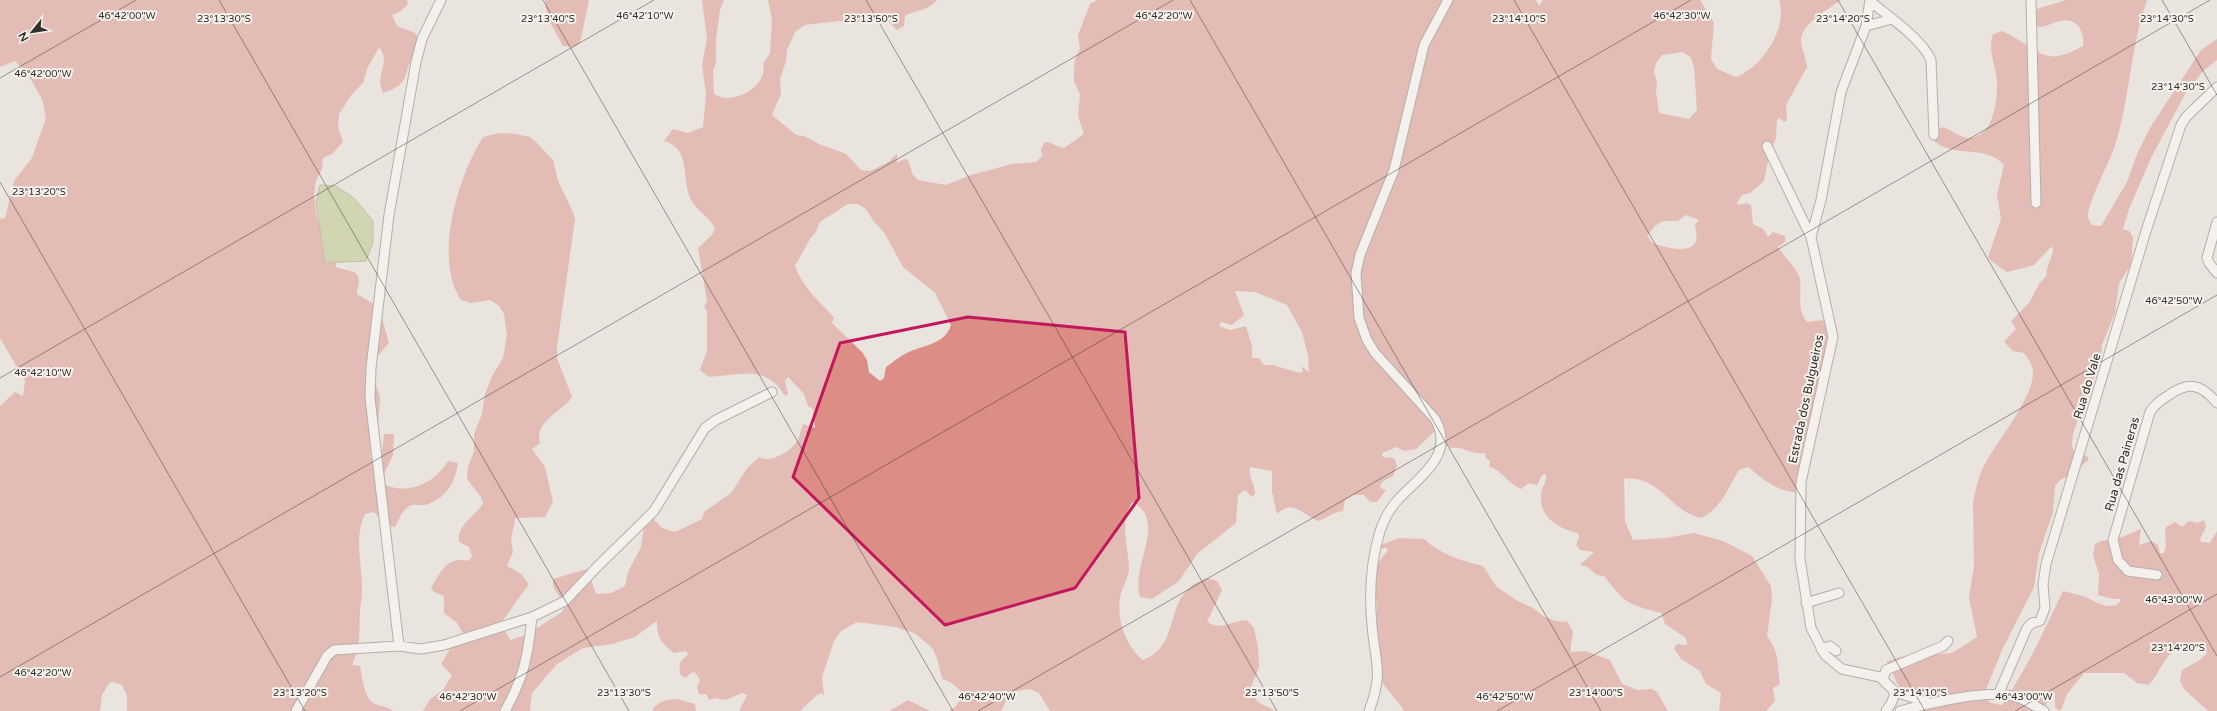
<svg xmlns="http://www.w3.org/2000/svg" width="2217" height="711" font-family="'Varela Round',sans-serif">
<rect width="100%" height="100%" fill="#eae4de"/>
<path fill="#dc8d86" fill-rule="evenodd" d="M 0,0 L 407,0 L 408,4 L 401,11 L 392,15 L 397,26 L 415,33 L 420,41 L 419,51 C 398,70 417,82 383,93 C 374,73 391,65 380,48 L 378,49 L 367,69 L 363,83 L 352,94 L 339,114 L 338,127 L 343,142 L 332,154 L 323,158 L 322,169 L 316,181 L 314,195 L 317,219 L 329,234 L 336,267 C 343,271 359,268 359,281 C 359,286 356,289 357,294 L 379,307 L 389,343 L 375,359 L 372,373 L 380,397 L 379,415 L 370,457 L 374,460 L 382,453 L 384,434 L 394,434 L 393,455 L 380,482 C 404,497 434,485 448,461 L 458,463 C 455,483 446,499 425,505 C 421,506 416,504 412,505 C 403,508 399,519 395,527 L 386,526 L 374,512 L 365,514 C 353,540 363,565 362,593 C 362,599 360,605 360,611 C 359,634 361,643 352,665 L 360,666 C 362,676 364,699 375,704 C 382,707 387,706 393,711 L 127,711 L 127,696 L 122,685 L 113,682 L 109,683 L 102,695 L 100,711 L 0,711 L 0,406 L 15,392 L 23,396 L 25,381 L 0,338 L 0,219 L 5,218 L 14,181 L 32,158 L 46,118 L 42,99 L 28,75 L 15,61 L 0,67 Z
M 545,0 L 589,0 L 580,43 L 574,47 L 563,46 C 555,31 545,18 545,0 Z
M 702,0 L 724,0 L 720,10 L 716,40 L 716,63 L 713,71 L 714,94 C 732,107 769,86 763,64 L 770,53 L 772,20 L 768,0 L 937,0 C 925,13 916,9 905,16 L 904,26 L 897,30 L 888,21 L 875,21 L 867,18 L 854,23 L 839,21 L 805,25 L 795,32 L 787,50 L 786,61 L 780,79 L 781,94 L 772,115 L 796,135 L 804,136 L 819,144 L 846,154 L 861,170 L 870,171 L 887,163 L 897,154 L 897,163 L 904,159 L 908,160 L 913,175 L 918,180 L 946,185 L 971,175 L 1012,164 L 1036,162 L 1042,156 L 1041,149 L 1045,142 C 1052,142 1057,147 1064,148 L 1084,134 L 1078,116 L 1080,94 L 1074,82 L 1074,70 L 1075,60 L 1080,49 L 1078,35 L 1090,4 L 1097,0 L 1536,0 L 1539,6 L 1543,0 L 1700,0 L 1714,23 L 1711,59 L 1717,69 L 1736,77 C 1762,67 1788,29 1779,0 L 1840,0 C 1830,9 1802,23 1801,39 C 1801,48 1806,58 1807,67 L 1786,105 L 1787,120 L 1784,122 L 1779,118 L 1777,120 L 1776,138 L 1769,156 L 1764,181 L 1750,193 L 1742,195 L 1737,203 L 1738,205 L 1747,203 L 1751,205 L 1753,224 L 1763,229 L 1768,237 L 1773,232 L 1785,236 L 1785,242 L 1778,247 C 1784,256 1798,270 1800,279 C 1802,295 1796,308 1807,322 L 1823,320 L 1834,335 L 1835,350 L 1815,399 L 1797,493 C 1775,490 1764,480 1748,467 L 1739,470 C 1728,489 1722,506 1702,518 C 1671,513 1659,474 1624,479 L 1625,521 L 1633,540 L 1666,538 L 1694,533 L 1723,541 L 1752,556 L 1771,586 L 1772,599 L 1767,636 C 1780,653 1777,664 1780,684 L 1773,688 L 1775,701 L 1766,711 L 1719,711 L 1721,693 L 1706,684 L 1700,671 L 1681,659 L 1674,648 L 1677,644 L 1687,645 L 1686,638 L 1665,624 L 1661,613 C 1627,604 1626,604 1604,576 L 1597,575 L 1587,567 L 1580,565 L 1594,552 L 1580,550 L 1576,545 L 1579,537 L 1578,533 C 1560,529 1541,519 1541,498 C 1540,489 1547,483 1546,474 L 1542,475 L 1537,485 L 1529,483 L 1521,489 C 1508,483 1502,471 1489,466 L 1490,461 L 1486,458 L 1485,453 C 1471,455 1464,446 1451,448 L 1434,432 L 1416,449 L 1404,451 L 1397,447 L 1382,453 L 1383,457 L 1394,458 L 1397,465 L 1393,476 C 1388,479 1380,481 1380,488 L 1386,490 L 1377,502 L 1370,502 L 1364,495 L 1353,495 L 1345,500 L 1343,511 C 1333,512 1327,518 1318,521 C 1300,513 1293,499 1277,514 L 1272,492 L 1272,471 L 1250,467 C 1248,477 1255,484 1255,494 L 1252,497 L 1245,490 L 1238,495 L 1236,523 L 1197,554 L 1179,581 L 1152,599 L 1140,597 C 1130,566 1168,522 1133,502 C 1118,519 1129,548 1129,570 C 1128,578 1124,585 1121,593 C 1115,616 1125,645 1143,660 C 1178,646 1166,611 1188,589 C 1192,584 1201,581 1207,578 L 1217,581 L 1222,590 L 1207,622 C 1223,631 1230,621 1247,620 L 1254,628 L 1258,647 L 1259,667 L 1250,689 C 1255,704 1263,704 1276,711 L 1050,711 L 1039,693 L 1030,689 L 1017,691 L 1008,698 L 1001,711 L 948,711 L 955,707 L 961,699 L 960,690 L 950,682 L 942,679 L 937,658 L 933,649 L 916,634 L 896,627 L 857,622 L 841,631 L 834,641 L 822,677 L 824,696 L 822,693 L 817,695 L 800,711 L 739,711 L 747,695 L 742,693 L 726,700 L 715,698 L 709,700 L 706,694 L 699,694 L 697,687 L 700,680 L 694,671 L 685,678 L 680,674 C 679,665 679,661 687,656 L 688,653 L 685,651 L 674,653 C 662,644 656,636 657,621 L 635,637 L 612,644 L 583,648 L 557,664 L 532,693 L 530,711 L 423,711 L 430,699 L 443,690 L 452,675 L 441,664 L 450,649 L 451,640 L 468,634 L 462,632 L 457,623 L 444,613 L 444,596 L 434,592 L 431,588 C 441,572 446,556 468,561 L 472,556 L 469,547 L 459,542 C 457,524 475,517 483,503 L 481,497 L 467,479 L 468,466 L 474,452 L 474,434 L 482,414 L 485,394 L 492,376 L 503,358 L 507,335 L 504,314 L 499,306 L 490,300 L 471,303 L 461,300 C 433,259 458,176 483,137 L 499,133 L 516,134 L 530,137 L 537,143 L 553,160 L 558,181 L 573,212 L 575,219 L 557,347 L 557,358 L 572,397 C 561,413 534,421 540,443 L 532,449 L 545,467 L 553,502 L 545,517 L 516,518 L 515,519 L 511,540 L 513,552 L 507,566 L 521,574 L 529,584 L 501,623 L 510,640 L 526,635 L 562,612 L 565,606 L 553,586 L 553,579 L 587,569 L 596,594 L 611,593 L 625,586 L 628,572 L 641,547 L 644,526 L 649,521 L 653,519 L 662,528 L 675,532 L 702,519 L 704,512 L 731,493 L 748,467 L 759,457 C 771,464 791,451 798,440 C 800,435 801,429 803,424 L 815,428 L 813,409 L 808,406 L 804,394 L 788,377 L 785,381 L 788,394 L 785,396 C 767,364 740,375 709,377 L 700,370 L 707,351 L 707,311 L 704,307 L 707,301 L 698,248 L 712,235 L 715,229 C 710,217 699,213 693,203 C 679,183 694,149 664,141 L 673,129 L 688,133 L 703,127 L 706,94 L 702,65 L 707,39 ZM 1683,52 L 1691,58 L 1694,68 L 1697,110 L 1689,119 L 1659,113 L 1656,91 L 1657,82 L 1654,72 L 1656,63 L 1662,55 ZM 848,204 L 858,204 L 866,209 L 872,219 L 885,234 L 903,267 L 935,293 L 951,325 C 945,345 922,345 907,353 C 900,356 893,362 886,367 L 884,378 L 880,381 L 869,372 L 867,360 L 862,352 L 832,323 L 834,317 C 819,302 802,286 795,266 L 810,239 L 816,232 L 820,222 ZM 1686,215 L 1699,220 L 1695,225 C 1696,230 1697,236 1696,241 C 1691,255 1663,247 1653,243 C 1651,242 1649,238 1647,236 L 1655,226 L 1663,221 L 1678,221 ZM 1235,291 L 1255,292 L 1287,305 L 1302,332 L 1308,355 L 1309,372 L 1301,366 L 1303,371 L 1300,373 L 1273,365 L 1264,365 L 1259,358 L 1252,358 L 1252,346 L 1246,326 L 1230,330 L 1219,326 L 1221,322 L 1232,325 L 1244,315 Z
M 2066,0 L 2147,0 C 2130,48 2130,100 2114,149 C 2109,163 2087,204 2088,217 C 2088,219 2091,223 2092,225 L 2101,226 L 2127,182 L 2137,154 L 2150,128 L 2201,50 L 2217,39 L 2217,60 L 2203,71 L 2185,94 L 2151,158 L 2129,209 L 2123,229 L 2129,231 L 2133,237 L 2131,265 L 2119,283 L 2115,313 L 2102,345 L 2100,366 L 2089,388 L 2073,434 L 2072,445 L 2074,452 L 2078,455 L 2087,456 L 2089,459 L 2074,473 L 2060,480 L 2055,486 L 2053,512 L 2039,553 L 2034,587 L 2002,650 L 1983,697 L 1991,703 L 2002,705 C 2027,669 2044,630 2063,591 C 2070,593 2078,594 2085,597 C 2095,601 2110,612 2120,602 L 2120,599 C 2111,599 2106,597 2098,595 L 2099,574 L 2093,555 L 2095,544 L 2101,541 L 2122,537 L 2141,529 L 2139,545 L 2151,541 L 2158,545 L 2160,553 L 2163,554 C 2169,545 2163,537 2166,527 L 2175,522 L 2182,527 L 2189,521 L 2198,523 L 2204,520 L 2206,527 L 2200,539 L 2201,542 L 2210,543 L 2217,531 L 2217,711 L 2208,711 L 2184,689 L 2180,681 L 2182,670 L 2200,660 L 2207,653 L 2201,644 C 2165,644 2167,663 2149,685 L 2137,683 L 2124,673 L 2084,673 L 2067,694 L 2061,710 L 2058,710 L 2055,707 L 2055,692 L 2041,711 L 1924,711 L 1928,707 C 1906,694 1897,691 1891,666 L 1886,662 L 1900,657 L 1923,657 L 1927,655 L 1952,653 L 1977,637 L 1969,598 L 1974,566 L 1973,502 C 1976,489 1978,476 1985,464 C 1997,441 2034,397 2033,372 C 2033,365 2028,359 2024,353 L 2013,351 L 2004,342 L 2016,329 L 2011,321 L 2029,303 L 2039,284 L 2047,275 C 2045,266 2054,257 2053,247 L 2050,248 L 2034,265 L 2007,272 L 1990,260 L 1988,257 L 2001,219 L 1997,194 L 2004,165 C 1986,144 1953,159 1933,140 L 1935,131 L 1943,127 C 1951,130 1959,137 1968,138 C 1993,139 1997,102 1997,85 C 1997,66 1987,52 1993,34 L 2002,31 C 2038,47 2041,70 2083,46 C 2085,32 2077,17 2060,21 C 2054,22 2048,26 2042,27 C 2039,27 2035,26 2032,25 L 2030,15 L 2037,9 Z
M 1399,538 L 1424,539 C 1440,554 1461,561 1483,566 L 1496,586 L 1516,600 L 1533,608 L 1543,616 L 1556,621 L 1568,622 L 1573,632 L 1570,652 L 1585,651 L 1610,660 L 1622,684 L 1638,690 L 1652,689 L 1657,692 L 1668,711 L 1404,711 C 1397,698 1382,688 1379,673 C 1375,653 1376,630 1377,609 C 1378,600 1371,589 1372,580 C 1373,568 1381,559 1388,550 L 1386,548 L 1380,549 L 1381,545 Z
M 678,699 L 695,704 L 696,711 L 652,711 C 658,700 667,700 678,699 Z
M 908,700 L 930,711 L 889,711 Z"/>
<path fill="#b7c47b" stroke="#8f9764" d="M 320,185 L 336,186 L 354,198 L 373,221 L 373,242 L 366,261 L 325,263 L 316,202 Z"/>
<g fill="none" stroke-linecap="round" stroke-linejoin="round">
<defs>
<path id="minor" d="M 1870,0 L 1866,26 L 1841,92 L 1821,200 L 1811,237 L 1833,337 L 1801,482 L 1800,559 L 1811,628 L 1825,655 L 1842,669 L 1880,677 L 1895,692
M 2031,0 L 2036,203
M 1870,1 C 1889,17 1921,38 1931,60 L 1934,135
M 1866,26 L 1892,19
M 1767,146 L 1811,237
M 2217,222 L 2207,258 L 2209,263 L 2217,273
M 2157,575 L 2128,571 L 2118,560 L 2113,540 L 2150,412 C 2155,404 2161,400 2169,395 C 2189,381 2201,384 2217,403
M 1806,603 L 1839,593
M 399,646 L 370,398 L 371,368 L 389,215 L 416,62 L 422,39 L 441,0
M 1821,649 L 1830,646 L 1836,651
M 1883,680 L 1886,670 L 1943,646 L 1948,641
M 1895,692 L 1929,703
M 1998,695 L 2027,628 L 2032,623 L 2040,621 L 2045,608 L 2043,584 L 2046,564 L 2146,231 L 2181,125 L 2186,117 L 2217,87
M 296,711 L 327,656 L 334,650 L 399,646 L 421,649 L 444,645 L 532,617 L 565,601 L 597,567 L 654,511 L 705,428 L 716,420 L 772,392
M 505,711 C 524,677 528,656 532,617
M 1369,711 C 1384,672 1375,663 1372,625 C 1369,594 1371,561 1380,531 C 1384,520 1389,510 1396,502 C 1418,477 1456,456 1435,419 L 1375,353 L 1367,340 L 1359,318 L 1356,273 L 1360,255 L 1394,170 L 1424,45 L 1448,0
M 1886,711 L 1892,702 L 1895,692
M 1900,711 C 1926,704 1991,688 2016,697 C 2026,700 2035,706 2044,711"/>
</defs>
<use href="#minor" stroke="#746f69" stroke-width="11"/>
<use href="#minor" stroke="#fff" stroke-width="9"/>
</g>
<path d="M0 0H2217V711H0ZM 968,317 L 1125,332 L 1139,498 L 1075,588 L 945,625 L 793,477 L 840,343 Z" fill="#eae4de" fill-opacity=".55" fill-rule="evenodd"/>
<path fill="none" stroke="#c2185b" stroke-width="3" stroke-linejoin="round" d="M 968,317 L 1125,332 L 1139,498 L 1075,588 L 945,625 L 793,477 L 840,343 Z"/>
<path fill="none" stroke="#322f2d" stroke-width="1" stroke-opacity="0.45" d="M 219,0 L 629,711M 543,0 L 953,711M 866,0 L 1277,711M 1190,0 L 1601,711M 1514,0 L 1925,711M 1838,0 L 2217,656M 2162,0 L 2217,95M 0,78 L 136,0M 0,182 L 305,711M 0,378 L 654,0M 0,677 L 1173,0M 460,711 L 1691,0M 978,711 L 2210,0M 1497,711 L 2217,295M 2015,711 L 2217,594"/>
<g text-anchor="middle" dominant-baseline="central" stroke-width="4" stroke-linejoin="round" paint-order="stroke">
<g font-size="12" fill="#322f2d" stroke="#f7f2eb">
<text transform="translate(2087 386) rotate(-73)">Rua do Vale</text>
<text transform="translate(1806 399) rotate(-78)">Estrada dos Bulgueiros</text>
<text transform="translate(2122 464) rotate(-74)">Rua das Paineras</text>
</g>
</g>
<g font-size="10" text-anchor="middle" fill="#322f2d" stroke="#f7f2eb" stroke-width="4" stroke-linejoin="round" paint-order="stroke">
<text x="127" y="19">46°42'00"W</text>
<text x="645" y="19">46°42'10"W</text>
<text x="1682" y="19">46°42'30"W</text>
<text x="1164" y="19">46°42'20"W</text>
<text x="2167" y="22">23°14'30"S</text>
<text x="224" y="22">23°13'30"S</text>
<text x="548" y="22">23°13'40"S</text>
<text x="871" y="22">23°13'50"S</text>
<text x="1519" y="22">23°14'10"S</text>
<text x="1843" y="22">23°14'20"S</text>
<text x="43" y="77">46°42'00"W</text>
<text x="2178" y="90">23°14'30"S</text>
<text x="39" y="195">23°13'20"S</text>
<text x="2174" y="304">46°42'50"W</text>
<text x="43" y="376">46°42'10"W</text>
<text x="2174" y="603">46°43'00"W</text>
<text x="2178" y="651">23°14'20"S</text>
<text x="43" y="676">46°42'20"W</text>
<text x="300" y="696">23°13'20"S</text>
<text x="624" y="696">23°13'30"S</text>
<text x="1272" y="696">23°13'50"S</text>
<text x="1596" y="696">23°14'00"S</text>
<text x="1920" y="696">23°14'10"S</text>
<text x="468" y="700">46°42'30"W</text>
<text x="987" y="700">46°42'40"W</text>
<text x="1505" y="700">46°42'50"W</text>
<text x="2024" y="700">46°43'00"W</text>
</g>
<g transform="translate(32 32) rotate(240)" stroke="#f7f2eb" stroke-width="3" paint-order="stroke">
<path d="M0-3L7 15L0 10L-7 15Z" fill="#322f2d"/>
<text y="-6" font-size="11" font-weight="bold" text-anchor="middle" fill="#322f2d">N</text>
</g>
</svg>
